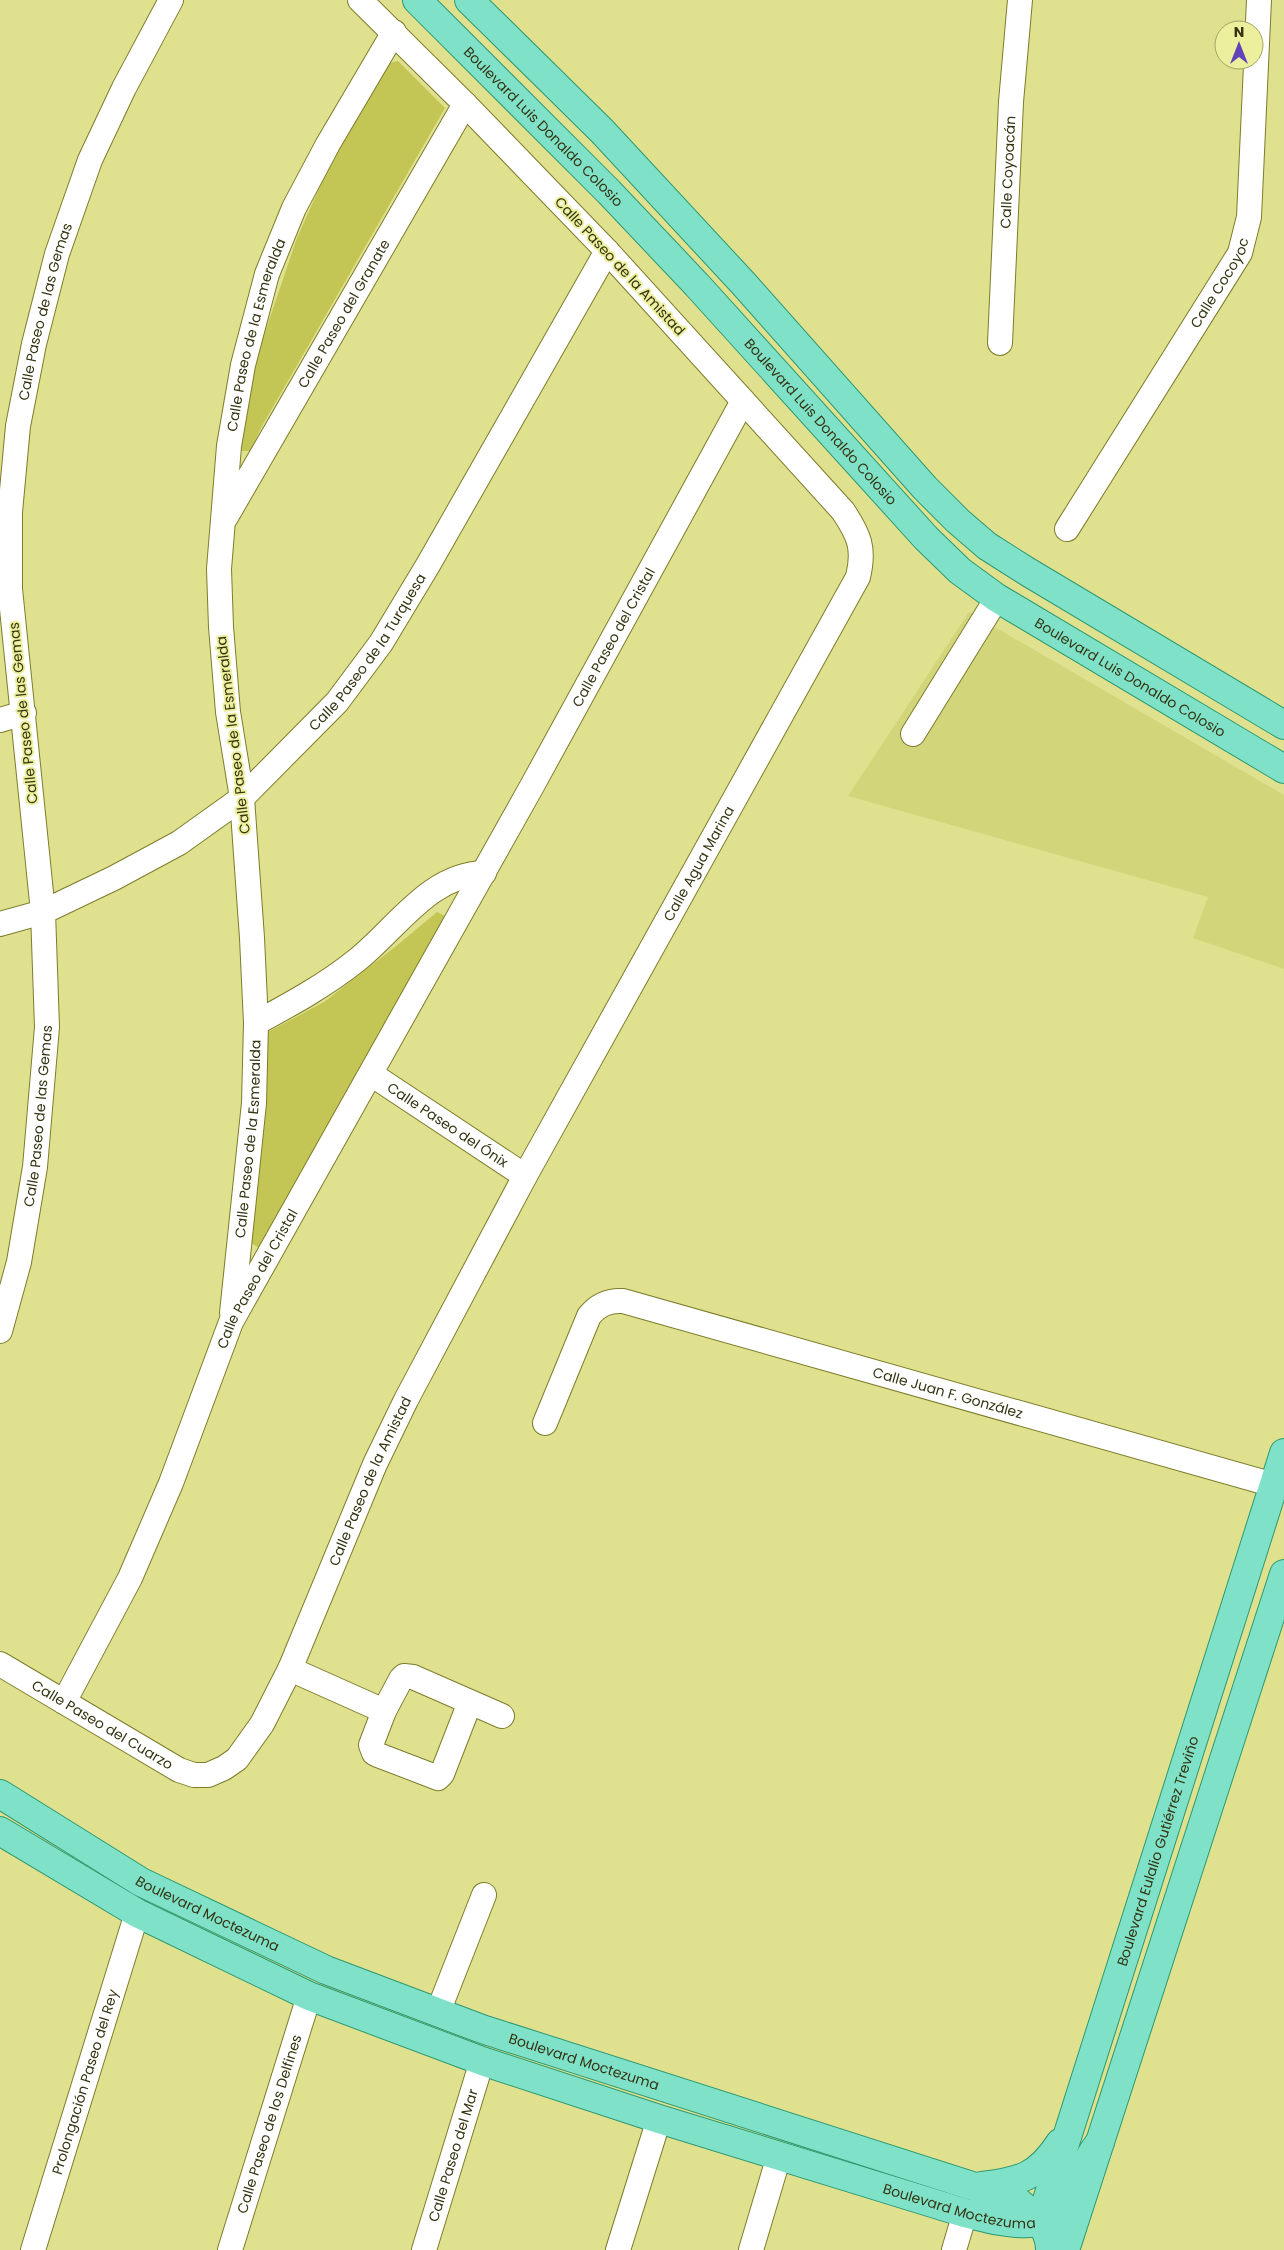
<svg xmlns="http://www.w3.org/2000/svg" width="1284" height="2250" font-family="Poppins,sans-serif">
<rect width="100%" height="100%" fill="#dfe18f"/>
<path fill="#d3d57a" d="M 969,612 L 1284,795 L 1284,969 L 1193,938 L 1208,897 L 848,796 Z"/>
<path fill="#c3c554" d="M 398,61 L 445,108 L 262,426 L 250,451 L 236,451 L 240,422 L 263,338 L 297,238 L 338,146 L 384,64 Z
M 437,912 L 445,916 L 259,1248 L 248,1241 L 259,1157 L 268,1032 L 324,1002 L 395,947 Z"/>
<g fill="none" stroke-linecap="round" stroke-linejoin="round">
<defs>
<g id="minor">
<path id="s1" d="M 1000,343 L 1011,102 L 1020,0"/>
<path id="s2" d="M 226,517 L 465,104"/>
<path id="s3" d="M 1067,529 L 1240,253 L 1249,217 L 1259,0"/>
<path d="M 0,720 L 24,713"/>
<path d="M 913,734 L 997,598"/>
<path id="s4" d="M 0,924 L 43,912 L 114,878 L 179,843 L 242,798 L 337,702 L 381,643 L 428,565 L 607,251"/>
<path d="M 256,1023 C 291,1004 326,985 357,960 C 396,929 430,874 484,873"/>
<path id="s5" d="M 371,1074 L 525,1176"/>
<path id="s6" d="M 232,1313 L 254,1103 L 256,1023 L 252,938 L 242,798 L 228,712 L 221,627 L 219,569 L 229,446 L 243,365 L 267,274 L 294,208 L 328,144 L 394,32"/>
<path id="s7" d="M 0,1331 L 19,1262 L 35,1167 L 47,1027 L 43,912 L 10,589 L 10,512 L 18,426 L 34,344 L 57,254 L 90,160 L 124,88 L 171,0"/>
<path id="s8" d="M 545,1423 L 589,1316 C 598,1305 608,1300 623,1301 L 1274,1485"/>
<path id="s9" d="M 0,1664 L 179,1770 L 194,1775 L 208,1775 L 224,1768 L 237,1759 L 262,1724 L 290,1669 L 375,1464 L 406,1400 L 525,1176 L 858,577 C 865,548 859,535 843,511 L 607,251 L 465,104 L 360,0"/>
<path d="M 290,1669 L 384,1711"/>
<path id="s10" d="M 64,1702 L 130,1578 L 171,1483 L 231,1322 L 532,786 L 743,401"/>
<path d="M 470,1702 L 442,1774 L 438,1778 L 378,1755 L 374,1753 L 371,1745 L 384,1711 L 401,1679 L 404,1676 L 413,1677 L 502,1716"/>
<path d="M 438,2012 L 484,1895"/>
<path id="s11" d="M 33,2250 L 137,1913"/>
<path id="s12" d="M 230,2250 L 309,1996"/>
<path id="s13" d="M 424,2250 L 482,2061"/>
<path d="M 618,2250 L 659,2119"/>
<path d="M 751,2250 L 779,2156"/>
<path d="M 954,2250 L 965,2213"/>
</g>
<g id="major">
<path id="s14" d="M 417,0 L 609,192 L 697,285 L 926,538 L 960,571 L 997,598 L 1284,769"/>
<path d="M 469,0 L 602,131 L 743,283 L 925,488 L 958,521 L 987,546 L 1028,572 L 1284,725"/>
<path id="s15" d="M 0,1794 L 141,1882 L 326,1970 L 482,2029 L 1016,2200 C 1032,2214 1050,2226 1050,2250"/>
<path id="s16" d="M 0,1831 L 137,1913 L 309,1996 L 482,2061 L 659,2119 L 965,2213 C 996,2220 1045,2237 1065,2202 C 1077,2182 1085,2161 1100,2142"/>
<path d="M 982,2186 C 1021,2181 1038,2177 1060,2143"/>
<path id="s17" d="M 1041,2219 L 1284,1453"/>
<path d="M 1065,2250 L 1284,1574"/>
</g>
</defs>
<use href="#minor" stroke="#7c7d2b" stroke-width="26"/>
<use href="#major" stroke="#2d9871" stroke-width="30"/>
<use href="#minor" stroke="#fff" stroke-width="24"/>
<use href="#major" stroke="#7fe2c8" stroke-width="28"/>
</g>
<g text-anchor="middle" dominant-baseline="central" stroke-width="4" stroke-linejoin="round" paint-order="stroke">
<g font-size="14" fill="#353513" stroke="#ecef9c">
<text stroke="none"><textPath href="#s14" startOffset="179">Boulevard Luis Donaldo Colosio</textPath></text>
<text stroke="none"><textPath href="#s1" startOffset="171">Calle Coyoacán</textPath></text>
<text transform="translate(620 266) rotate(47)">Calle Paseo de la Amistad</text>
<text stroke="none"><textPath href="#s3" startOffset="290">Calle Cocoyoc</textPath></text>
<text stroke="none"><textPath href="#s7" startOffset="1029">Calle Paseo de las Gemas</textPath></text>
<text stroke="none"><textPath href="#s2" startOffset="235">Calle Paseo del Granate</textPath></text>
<text stroke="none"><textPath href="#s6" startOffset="985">Calle Paseo de la Esmeralda</textPath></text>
<text stroke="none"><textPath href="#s14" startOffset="584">Boulevard Luis Donaldo Colosio</textPath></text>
<text stroke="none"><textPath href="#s10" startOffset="1200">Calle Paseo del Cristal</textPath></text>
<text stroke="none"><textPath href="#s4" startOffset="468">Calle Paseo de la Turquesa</textPath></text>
<text stroke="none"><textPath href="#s14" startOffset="989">Boulevard Luis Donaldo Colosio</textPath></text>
<text transform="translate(23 713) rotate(-96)">Calle Paseo de las Gemas</text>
<text transform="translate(233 735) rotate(-97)">Calle Paseo de la Esmeralda</text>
<text stroke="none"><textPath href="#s9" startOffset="1280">Calle Agua Marina</textPath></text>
<text stroke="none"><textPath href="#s7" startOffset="219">Calle Paseo de las Gemas</textPath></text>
<text stroke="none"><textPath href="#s5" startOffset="92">Calle Paseo del Ónix</textPath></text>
<text stroke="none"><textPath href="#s6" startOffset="175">Calle Paseo de la Esmeralda</textPath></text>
<text stroke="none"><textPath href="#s10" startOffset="466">Calle Paseo del Cristal</textPath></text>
<text stroke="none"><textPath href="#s8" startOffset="492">Calle Juan F. González</textPath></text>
<text stroke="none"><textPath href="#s9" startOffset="580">Calle Paseo de la Amistad</textPath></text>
<text stroke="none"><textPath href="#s9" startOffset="119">Calle Paseo del Cuarzo</textPath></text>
<text stroke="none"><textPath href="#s17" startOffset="386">Boulevard Eulalio Gutiérrez Treviño</textPath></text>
<text stroke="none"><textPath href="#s15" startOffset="240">Boulevard Moctezuma</textPath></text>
<text stroke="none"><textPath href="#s15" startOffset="645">Boulevard Moctezuma</textPath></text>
<text stroke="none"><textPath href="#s11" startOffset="176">Prolongación Paseo del Rey</textPath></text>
<text stroke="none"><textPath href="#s12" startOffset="132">Calle Paseo de los Delfines</textPath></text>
<text stroke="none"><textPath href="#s13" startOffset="99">Calle Paseo del Mar</textPath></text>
<text stroke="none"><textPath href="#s16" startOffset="1035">Boulevard Moctezuma</textPath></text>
</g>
</g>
<g transform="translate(1239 45)"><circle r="24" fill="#ecef9c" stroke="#a3a565"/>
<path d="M0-4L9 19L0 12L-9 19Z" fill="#6142bb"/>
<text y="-8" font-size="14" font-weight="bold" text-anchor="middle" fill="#353513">N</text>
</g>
</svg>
